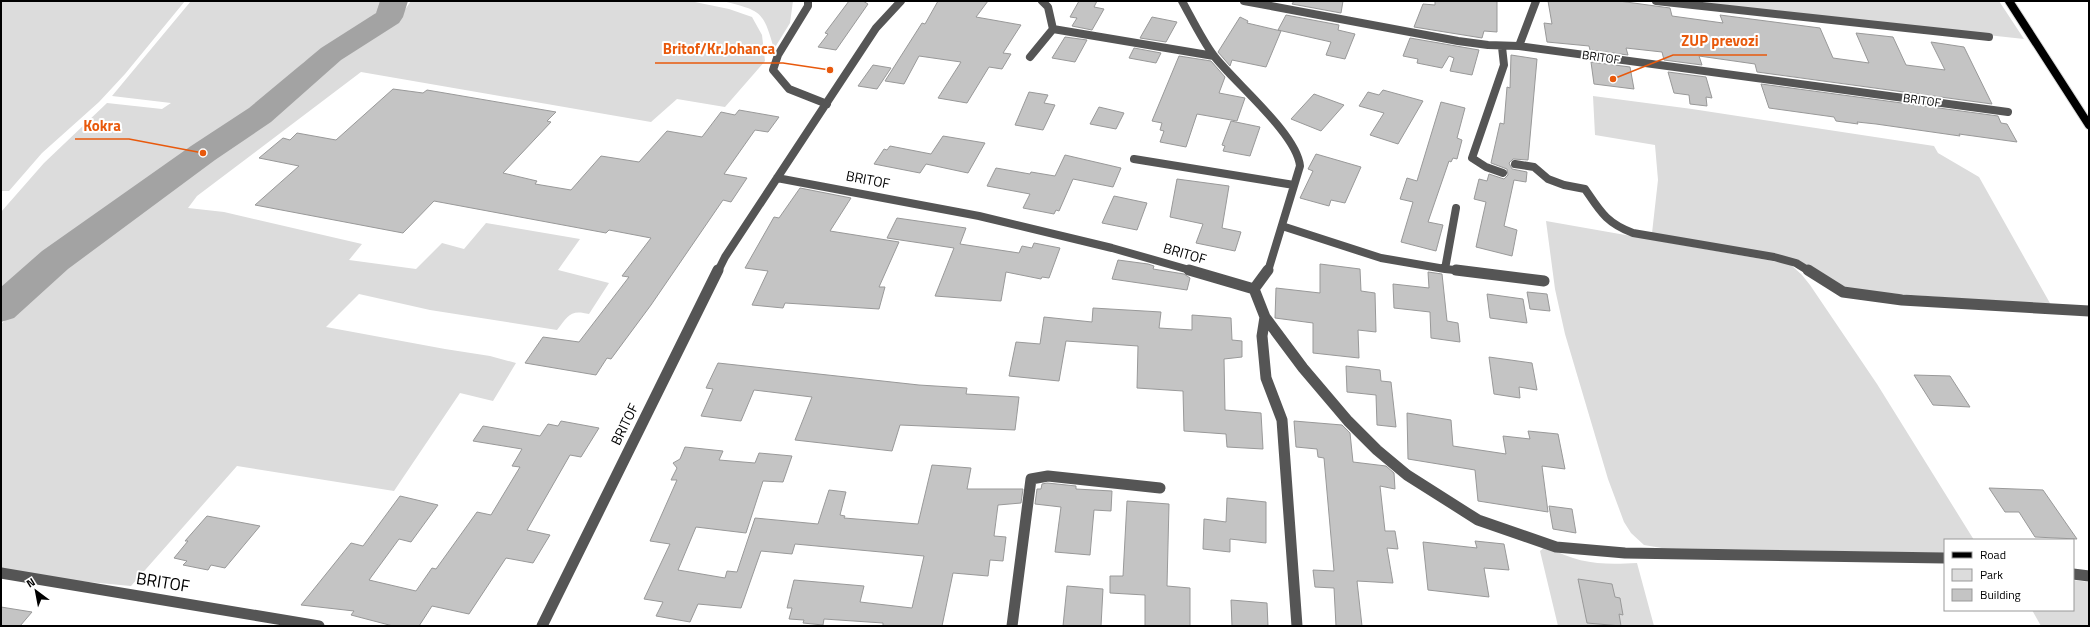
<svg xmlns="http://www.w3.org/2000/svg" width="2090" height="627" font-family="'Titillium Web',sans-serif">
<rect width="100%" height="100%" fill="#fff"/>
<path fill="#dcdcdc" d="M 1,1 L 185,1 L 125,74 L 99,102 L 42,153 L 9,191 L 1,191 Z
M 191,1 L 386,1 C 377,15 350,38 335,47 C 325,52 314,55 304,62 L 248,118 L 183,158 L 42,259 L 1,293 L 1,212 L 44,163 L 107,103 L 162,109 L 171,103 L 112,96 Z
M 411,1 L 690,1 L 729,9 L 752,17 L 762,35 L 765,61 L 725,107 L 677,99 L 651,122 L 361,72 L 197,196 L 188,208 L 224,212 L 362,244 L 349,260 L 416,269 L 442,243 L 464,249 L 486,223 L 580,239 L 558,270 L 609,283 L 589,314 C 570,309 568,316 557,330 L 430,310 L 359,294 L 326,327 L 445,349 L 490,356 L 516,363 L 493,401 L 460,393 L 394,491 L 237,466 L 131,586 L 36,577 L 1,571 L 1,324 L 57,273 L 107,230 L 214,150 L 303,89 L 339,56 L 381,31 L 404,11 Z
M 723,1 L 793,1 L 790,23 L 774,49 C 763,10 761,11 723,1 Z
M 1674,1 L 1999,1 L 2024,39 Z
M 1593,96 L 1692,109 L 1934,146 L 1938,153 L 1979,177 L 2051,305 L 1870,292 L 1844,288 L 1808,265 L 1652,233 L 1658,180 L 1655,145 L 1595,135 Z
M 1546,221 L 1790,264 L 1802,275 L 1810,285 L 1877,384 L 1974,540 L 1945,540 L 1945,553 L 1662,548 L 1644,545 L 1631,533 L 1624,522 L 1608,479 L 1565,334 L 1555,289 Z
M 1546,546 C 1578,564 1601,565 1637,563 L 1654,626 L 1558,626 L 1540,551 Z
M 2073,580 L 2089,582 L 2089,626 L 2041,626 L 2032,610 L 2073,610 Z"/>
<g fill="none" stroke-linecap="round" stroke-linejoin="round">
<path fill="#a3a3a3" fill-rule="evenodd" d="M 380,1 L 408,1 L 403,17 L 399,23 L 341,60 L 271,122 L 215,160 L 68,269 L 14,318 L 1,322 L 1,287 L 42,251 L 191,146 L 249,108 L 321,48 L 376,13 Z"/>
</g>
<path fill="#c4c4c4" stroke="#999" d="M 849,1 L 863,1 L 868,4 L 836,50 L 818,47 L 828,34 L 825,33 Z
M 938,1 L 988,1 L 976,17 L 1021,25 L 1003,53 L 1011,54 L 1002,69 L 989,67 L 967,103 L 938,98 L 961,62 L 919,56 L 904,84 L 885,81 L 922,23 L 925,24 Z
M 1079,1 L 1097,1 L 1094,7 L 1104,9 L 1092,30 L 1072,26 L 1077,18 L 1070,17 Z
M 1294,1 L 1343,1 L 1341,13 L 1292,4 Z
M 1435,1 L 1497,1 L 1497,32 L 1484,31 L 1482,38 L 1414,27 L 1423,4 L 1435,5 Z
M 1548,1 L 1619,1 L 1670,8 L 1672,16 L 1723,23 L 1720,15 L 1820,28 L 1833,58 L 1869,63 L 1856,33 L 1893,37 L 1906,65 L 1945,70 L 1931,42 L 1964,47 L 1992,104 L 1757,72 L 1755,64 L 1699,56 L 1702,65 L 1664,60 L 1662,52 L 1626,48 L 1628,55 L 1590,50 L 1589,46 L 1547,42 L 1544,23 L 1552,24 Z
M 1286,15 L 1339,25 L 1338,30 L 1355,34 L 1345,59 L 1326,55 L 1331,42 L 1278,30 Z
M 1152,17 L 1177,22 L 1166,42 L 1140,38 Z
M 1240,17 L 1248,21 L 1247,23 L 1281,31 L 1266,67 L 1232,60 L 1230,66 L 1218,52 Z
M 1065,37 L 1087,40 L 1075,62 L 1052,58 Z
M 1410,38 L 1479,50 L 1472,75 L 1450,71 L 1454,58 L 1449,56 L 1442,68 L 1417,63 L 1418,59 L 1403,56 Z
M 1134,48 L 1161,53 L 1156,63 L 1129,58 Z
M 1511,55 L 1537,59 L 1528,160 L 1513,159 L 1509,163 L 1512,169 L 1527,172 L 1526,182 L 1514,180 L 1504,226 L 1517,230 L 1512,256 L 1476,247 L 1486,202 L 1474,199 L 1479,179 L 1487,181 L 1489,174 L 1504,179 L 1508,175 L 1507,169 L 1491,163 L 1500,123 L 1504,124 L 1507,87 L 1510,88 Z
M 1179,56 L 1211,61 L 1225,77 L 1219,93 L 1245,98 L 1237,121 L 1197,114 L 1186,147 L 1160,142 L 1164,131 L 1160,130 L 1162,123 L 1152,121 Z
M 1591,62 L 1630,67 L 1634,89 L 1594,84 Z
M 873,65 L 891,68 L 877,89 L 858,86 Z
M 1668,72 L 1706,77 L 1712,98 L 1706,97 L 1707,106 L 1690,104 L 1689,95 L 1674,93 Z
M 1761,84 L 1998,116 L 2001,123 L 2007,124 L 2017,142 L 1959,134 L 1960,136 L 1876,124 L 1857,122 L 1858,124 L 1836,121 L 1834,117 L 1769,108 Z
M 393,89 L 423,93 L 427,90 L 556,112 L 547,121 L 551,122 L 503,173 L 537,181 L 535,184 L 571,190 L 601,156 L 639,162 L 667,131 L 702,137 L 721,112 L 735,115 L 739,110 L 779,117 L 768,132 L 755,130 L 724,174 L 747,178 L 731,202 L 723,200 L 651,305 L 611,359 L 607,358 L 596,375 L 525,363 L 543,337 L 579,342 L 629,277 L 622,276 L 651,238 L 609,230 L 606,233 L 434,201 L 403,233 L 255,205 L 299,166 L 259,158 L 283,138 L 290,140 L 297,133 L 336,140 Z
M 1383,90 L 1423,101 L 1398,144 L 1370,135 L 1384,113 L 1359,106 L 1368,92 L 1379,95 Z
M 1029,92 L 1048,95 L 1044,103 L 1055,105 L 1043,130 L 1015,125 Z
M 1314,94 L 1344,105 L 1321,131 L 1291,119 Z
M 1441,102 L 1465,108 L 1457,138 L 1462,140 L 1457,159 L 1453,158 L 1451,162 L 1449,161 L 1428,222 L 1443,225 L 1436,251 L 1401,242 L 1413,202 L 1400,199 L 1407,178 L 1417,181 Z
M 1099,107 L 1124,113 L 1116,129 L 1090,124 Z
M 1231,121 L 1260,127 L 1250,156 L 1223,151 L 1225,146 L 1222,145 Z
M 943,136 L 985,143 L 968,173 L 926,164 L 920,173 L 874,164 L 884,149 L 887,150 L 890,146 L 931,154 Z
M 1316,154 L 1361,167 L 1345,203 L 1331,200 L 1329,206 L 1300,198 L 1313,171 L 1308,169 Z
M 1065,155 L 1121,168 L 1113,187 L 1073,179 L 1059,211 L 1056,210 L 1054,214 L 1023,208 L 1030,194 L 987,186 L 996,168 L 1030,174 L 1031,172 L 1055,176 Z
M 1177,179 L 1229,186 L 1222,228 L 1241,232 L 1235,251 L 1196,243 L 1203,224 L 1170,217 Z
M 800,188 L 851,198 L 830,231 L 899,242 L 879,287 L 885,287 L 879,309 L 785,303 L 783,308 L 752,305 L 768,271 L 745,268 L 774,217 L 779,218 Z
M 1114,196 L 1147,203 L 1137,230 L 1102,223 Z
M 897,218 L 966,228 L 960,244 L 1019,253 L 1022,246 L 1032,248 L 1034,243 L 1060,248 L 1049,278 L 1042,277 L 1041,279 L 1006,272 L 1001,301 L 935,296 L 954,248 L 887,238 Z
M 1118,260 L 1148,264 L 1154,266 L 1153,269 L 1184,274 L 1190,278 L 1187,290 L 1112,279 Z
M 1320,264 L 1360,269 L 1361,291 L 1375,293 L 1376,332 L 1358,330 L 1359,358 L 1313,353 L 1313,323 L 1275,318 L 1276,288 L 1320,293 Z
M 1428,272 L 1442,274 L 1447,321 L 1458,323 L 1460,342 L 1431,338 L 1430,312 L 1394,308 L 1393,284 L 1429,288 Z
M 1527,292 L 1547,294 L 1550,311 L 1530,309 Z
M 1487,294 L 1523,299 L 1527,323 L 1490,318 Z
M 1093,308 L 1161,312 L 1159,328 L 1192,330 L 1192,315 L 1231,318 L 1232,340 L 1242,341 L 1242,357 L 1224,359 L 1225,410 L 1261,413 L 1263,449 L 1227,447 L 1226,434 L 1184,431 L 1183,391 L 1137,388 L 1138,346 L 1066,341 L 1059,381 L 1009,376 L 1016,342 L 1040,344 L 1044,317 L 1092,322 Z
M 1489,357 L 1532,363 L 1537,390 L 1519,387 L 1520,398 L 1494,394 Z
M 718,363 L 919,385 L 967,388 L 966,394 L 1019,397 L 1015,430 L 900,425 L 892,451 L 795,440 L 812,397 L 754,390 L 741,421 L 701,416 L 713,389 L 706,388 Z
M 1346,366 L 1380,370 L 1381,381 L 1391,382 L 1396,427 L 1377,425 L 1376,395 L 1347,392 Z
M 1914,375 L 1950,376 L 1970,407 L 1933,405 Z
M 1407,413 L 1451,420 L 1453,446 L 1506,454 L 1503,436 L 1530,439 L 1528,431 L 1558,434 L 1565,469 L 1542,466 L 1548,512 L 1478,501 L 1475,470 L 1408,459 Z
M 561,421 L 599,428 L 581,457 L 570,455 L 527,530 L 550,535 L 533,563 L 506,558 L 469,614 L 432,606 L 419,626 L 393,626 L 351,615 L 354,611 L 301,605 L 351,543 L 363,546 L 400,496 L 438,505 L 411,542 L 399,539 L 369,580 L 416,591 L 432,568 L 436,569 L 477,512 L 491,515 L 520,467 L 512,466 L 522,449 L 473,441 L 483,426 L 540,436 L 548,424 L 558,426 Z
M 1294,421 L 1342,425 L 1350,433 L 1353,462 L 1386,466 L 1394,473 L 1395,489 L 1380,486 L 1385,531 L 1395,531 L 1398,549 L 1387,548 L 1393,583 L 1357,581 L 1362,626 L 1336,626 L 1334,588 L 1315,587 L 1313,570 L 1334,571 L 1324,458 L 1318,457 L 1317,449 L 1296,447 Z
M 685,447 L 723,451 L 719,460 L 755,463 L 759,453 L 792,456 L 783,482 L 763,481 L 746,533 L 696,527 L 678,570 L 725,578 L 727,571 L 737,572 L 755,518 L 818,524 L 829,490 L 846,492 L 840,515 L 845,516 L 844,518 L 918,524 L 932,465 L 971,468 L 967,489 L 1023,489 L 1021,503 L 998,505 L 994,536 L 1006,537 L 1003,561 L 990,560 L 988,576 L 953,573 L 942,626 L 883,626 L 883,623 L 824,619 L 823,625 L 803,623 L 804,620 L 789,619 L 792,608 L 787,608 L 794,580 L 864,586 L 860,602 L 912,608 L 924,556 L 795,544 L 792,554 L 761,551 L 741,608 L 698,604 L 690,622 L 656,616 L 663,602 L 644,599 L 670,544 L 650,541 L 677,480 L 671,480 L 677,468 L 673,463 L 680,459 Z
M 1047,483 L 1076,486 L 1076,489 L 1112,491 L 1111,511 L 1094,510 L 1090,555 L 1055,552 L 1061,507 L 1035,504 L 1037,489 L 1041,489 L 1042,484 Z
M 1989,488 L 2043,490 L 2077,539 L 2035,537 L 2019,512 L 2005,512 Z
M 1227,498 L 1266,502 L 1266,543 L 1230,539 L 1230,552 L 1203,549 L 1204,519 L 1226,522 Z
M 1127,501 L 1169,504 L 1167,586 L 1190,588 L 1190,626 L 1145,626 L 1145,595 L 1110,593 L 1110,576 L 1123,576 Z
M 1549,506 L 1572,509 L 1576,533 L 1553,529 Z
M 207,516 L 260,526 L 225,568 L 211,565 L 208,570 L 183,565 L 187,561 L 174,558 L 188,541 L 185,541 Z
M 1475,541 L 1504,544 L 1509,570 L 1484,568 L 1489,597 L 1428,590 L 1423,542 L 1477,548 Z
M 1578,579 L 1612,584 L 1615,597 L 1620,598 L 1623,615 L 1619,614 L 1621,626 L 1587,623 Z
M 1067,586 L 1103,589 L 1101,626 L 1063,626 Z
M 1231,600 L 1267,603 L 1268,626 L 1232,626 Z
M 1,607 L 32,612 L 20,626 L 1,626 Z"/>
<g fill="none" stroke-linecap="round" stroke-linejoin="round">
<defs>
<path id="major" d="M 2009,1 L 2089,125"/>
</defs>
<use href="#major" stroke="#dbdbdb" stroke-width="10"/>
<path stroke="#555" stroke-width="8" d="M 808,1 L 808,6 L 778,55 L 773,70 L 789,89 L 827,104
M 1042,1 L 1048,7 L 1053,29
M 1182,1 C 1192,19 1202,40 1214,56 C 1235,83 1297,134 1300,166 L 1268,271
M 1244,1 L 1458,41 L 1488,45 L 1519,46 L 2008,112
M 1656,1 L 1989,37
M 1519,46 L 1536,1
M 1502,47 L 1504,65 L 1472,158 L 1486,167 L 1503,173
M 1030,57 L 1053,29 L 1214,56
M 1134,159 L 1294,185
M 1515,164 L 1534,167 L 1548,179 L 1564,185 L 1585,189 C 1600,211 1606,223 1633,233 L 1774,257 L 1796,263 L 1809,271
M 777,178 L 979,216 L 1112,248 L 1193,271
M 1456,208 L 1445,269 L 1464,271
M 1282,226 L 1381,258 L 1445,269
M 718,271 L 725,257 L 876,28 L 901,1"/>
<path stroke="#555" stroke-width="11" d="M 1189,270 L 1254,289
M 1456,270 L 1544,281
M 1808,270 L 1843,292 L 1902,300 L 2089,311
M 1254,289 L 1268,270
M 1254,289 L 1265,317 L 1262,336 L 1266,378 L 1282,420 L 1297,626
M 1265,317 L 1303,368 L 1348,421 L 1377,450 L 1407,475 L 1478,520 L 1556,547 L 1625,553 L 1945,558
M 1,573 L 319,626
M 2073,574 L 2089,576
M 542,626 L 718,270
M 1012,626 L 1031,479 L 1048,476 L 1160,488"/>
<use href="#major" stroke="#000" stroke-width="8"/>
</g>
<g text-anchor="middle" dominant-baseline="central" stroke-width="4" stroke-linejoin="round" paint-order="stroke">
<g font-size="12" fill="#000" stroke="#fff">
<text transform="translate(1601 57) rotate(8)">BRITOF</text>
<text transform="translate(1922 100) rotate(8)">BRITOF</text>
</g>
<g font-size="14" fill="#000" stroke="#fff">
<text transform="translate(868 179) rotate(11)">BRITOF</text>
<text transform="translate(1185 253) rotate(16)">BRITOF</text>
<text transform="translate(624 424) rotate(-64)">BRITOF</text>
</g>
<g font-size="17" fill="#000" stroke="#fff">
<text transform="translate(163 582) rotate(9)">BRITOF</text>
</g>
</g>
<path fill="none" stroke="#e8590c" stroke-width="1.5" d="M1613 79L1673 55H1767M830 70L783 63H655M203 153L129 139H75"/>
<g fill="#e8590c" stroke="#fff" stroke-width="1.5">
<circle cx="1613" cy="79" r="4"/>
<circle cx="830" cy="70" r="4"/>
<circle cx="203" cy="153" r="4"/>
</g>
<g font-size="15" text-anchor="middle" font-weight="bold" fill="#e8590c" stroke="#fff" stroke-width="4" stroke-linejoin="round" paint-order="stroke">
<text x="1720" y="46">ZUP prevozi</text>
<text x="719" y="54">Britof/Kr.Johanca</text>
<text x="102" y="131">Kokra</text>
</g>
<rect width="2090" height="627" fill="none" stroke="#000000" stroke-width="4"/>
<rect x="1944" y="539" width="130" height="72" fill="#ffffff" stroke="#999999"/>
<rect x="1952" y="552" width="20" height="6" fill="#000000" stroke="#999999"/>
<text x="1980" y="559" font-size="12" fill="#000000">Road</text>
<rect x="1952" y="569" width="20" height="12" fill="#dcdcdc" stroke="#999999"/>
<text x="1980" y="579" font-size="12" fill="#000000">Park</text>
<rect x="1952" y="589" width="20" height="12" fill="#c4c4c4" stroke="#999999"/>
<text x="1980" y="599" font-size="12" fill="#000000">Building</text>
<g transform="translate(36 591) rotate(328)" stroke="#ffffff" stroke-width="3" paint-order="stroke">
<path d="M0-3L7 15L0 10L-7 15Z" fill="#000000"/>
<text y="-6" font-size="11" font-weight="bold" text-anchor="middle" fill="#000000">N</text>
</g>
</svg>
